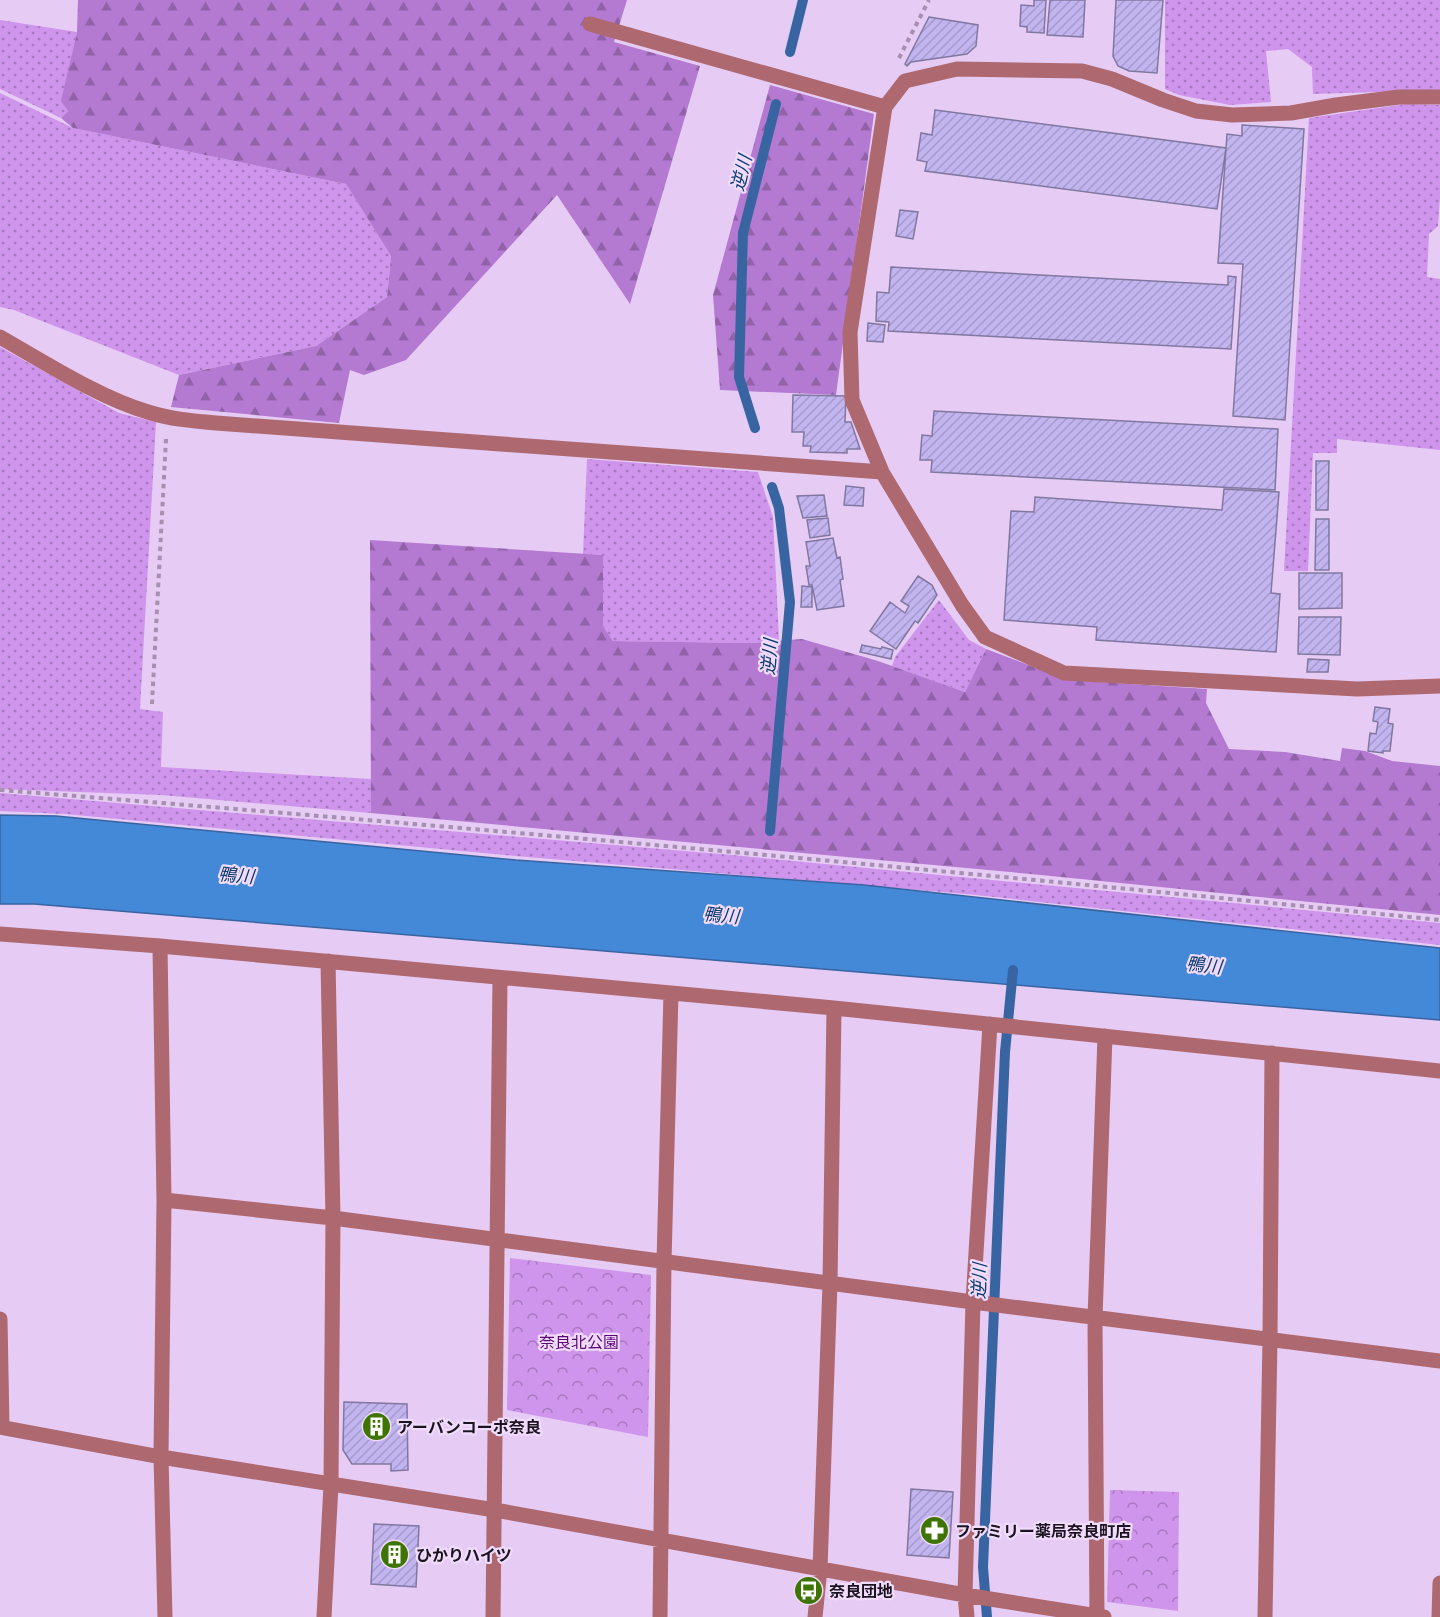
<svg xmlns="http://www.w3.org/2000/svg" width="1440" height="1617" font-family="'PT Sans Narrow','Noto Sans JP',sans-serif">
<defs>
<pattern id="grass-dots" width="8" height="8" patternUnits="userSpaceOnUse" patternTransform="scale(1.5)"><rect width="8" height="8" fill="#cf94ec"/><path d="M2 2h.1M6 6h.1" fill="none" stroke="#a778bf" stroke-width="1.8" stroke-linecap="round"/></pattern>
<pattern id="forest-firs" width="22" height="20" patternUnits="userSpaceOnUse" patternTransform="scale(1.5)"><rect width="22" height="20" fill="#b479d1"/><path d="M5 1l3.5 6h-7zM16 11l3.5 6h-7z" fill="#9262a9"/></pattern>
<pattern id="park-crowns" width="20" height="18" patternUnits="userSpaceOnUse" patternTransform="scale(1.5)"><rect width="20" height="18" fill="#cf94ec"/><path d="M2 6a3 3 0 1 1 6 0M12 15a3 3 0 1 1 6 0" fill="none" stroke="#a778bf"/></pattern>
<pattern id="building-hatch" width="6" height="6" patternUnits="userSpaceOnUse" patternTransform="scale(1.5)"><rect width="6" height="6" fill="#c1b4ef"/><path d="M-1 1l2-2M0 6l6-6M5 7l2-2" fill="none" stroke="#a59acd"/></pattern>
</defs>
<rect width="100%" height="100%" fill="#e6cbf4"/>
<path fill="url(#grass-dots)" d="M 1165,0 L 1440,0 L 1440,90 L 1313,94 L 1312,67 L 1288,49 L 1266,51 L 1271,102 L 1230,105 L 1179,95 L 1165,89 Z
M 0,20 L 77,32 L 62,101 L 68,111 L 61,118 L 0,89 Z
M 0,93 L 73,128 L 346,184 L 391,256 L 387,297 L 316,346 L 179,375 L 14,310 L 0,307 Z
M 1406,104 L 1440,105 L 1440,197 L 1438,226 L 1429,234 L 1427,277 L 1440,279 L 1440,450 L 1337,439 L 1337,453 L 1313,453 L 1308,571 L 1284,571 L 1309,118 Z
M 0,347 L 119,413 L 156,422 L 140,709 L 163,712 L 161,767 L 371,779 L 371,813 L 161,795 L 0,789 Z
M 587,459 L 758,472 L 773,517 L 779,640 L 750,643 L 613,641 L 603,626 L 603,555 L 583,554 Z
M 939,600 L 969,640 L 986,649 L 965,692 L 892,666 L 895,657 Z
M 0,793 L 732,855 L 1440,923 L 1440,945 L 966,894 L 516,856 L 65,814 L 0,811 Z"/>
<path fill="url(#forest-firs)" d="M 78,0 L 627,0 L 614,42 L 700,66 L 630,304 L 557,195 L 406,360 L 364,375 L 350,370 L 339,423 L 171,407 L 179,375 L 316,346 L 387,297 L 391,256 L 346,184 L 73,128 L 61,118 L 68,111 L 61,101 L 77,32 Z
M 770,85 L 874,114 L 836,395 L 720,390 L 713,295 Z
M 370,540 L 603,555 L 603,626 L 613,641 L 750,643 L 802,639 L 878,661 L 965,692 L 986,649 L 1068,680 L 1207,689 L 1206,703 L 1229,749 L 1285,752 L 1340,761 L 1342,748 L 1365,751 L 1392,761 L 1440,766 L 1440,915 L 1041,875 L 371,813 Z"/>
<path fill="url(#park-crowns)" d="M 510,1258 L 651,1275 L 648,1437 L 507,1410 Z
M 1110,1490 L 1179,1492 L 1178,1611 L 1107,1602 Z"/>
<path fill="#4488d8" stroke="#3865a1" stroke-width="1.5" d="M 0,815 L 56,816 L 516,860 L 864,885 L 1440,948 L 1440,1020 L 34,904 L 0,904 Z"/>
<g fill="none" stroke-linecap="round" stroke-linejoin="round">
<path stroke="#3865a1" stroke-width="10" d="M 790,52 L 803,0
M 755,428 L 739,377 L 743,233 L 776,104
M 770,831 L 790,602 L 779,508 L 772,487
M 987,1617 L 983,1567 L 1005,1052 L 1013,970"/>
</g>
<path fill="url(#building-hatch)" stroke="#8078a0" stroke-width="1.5" d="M 1034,0 L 1046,0 L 1044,33 L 1027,32 L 1027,27 L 1020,26 L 1021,5 L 1034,6 Z
M 1050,0 L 1085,0 L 1083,37 L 1047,35 Z
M 1116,0 L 1163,0 L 1157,73 L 1129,71 L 1118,66 L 1113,56 Z
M 929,17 L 978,25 L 976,46 L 967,54 L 911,62 L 907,66 L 905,64 Z
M 935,110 L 1226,148 L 1217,209 L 925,171 L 927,162 L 917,160 L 921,133 L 932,135 Z
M 1242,125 L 1304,129 L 1285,420 L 1233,416 L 1243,264 L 1218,263 L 1227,134 L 1242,136 Z
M 900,210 L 918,212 L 913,239 L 896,236 Z
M 891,267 L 1228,285 L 1228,276 L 1236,277 L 1231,349 L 888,331 L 889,322 L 876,321 L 877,292 L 889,293 Z
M 868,323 L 885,325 L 883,342 L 867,341 Z
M 793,395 L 846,396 L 845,422 L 851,422 L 860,449 L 847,449 L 847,453 L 810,452 L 811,446 L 803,446 L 804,432 L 792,432 Z
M 934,411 L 1278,429 L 1275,490 L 931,472 L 932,460 L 920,460 L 922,435 L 932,436 Z
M 1316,461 L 1329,461 L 1328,510 L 1316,510 Z
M 846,486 L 864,488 L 863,506 L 844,505 Z
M 1224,489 L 1279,492 L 1271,593 L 1280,594 L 1276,652 L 1096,640 L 1097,627 L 1004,620 L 1011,511 L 1034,512 L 1035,497 L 1222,510 Z
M 824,495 L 827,516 L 803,518 L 797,496 Z
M 828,518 L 830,535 L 810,538 L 807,520 Z
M 1316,519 L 1329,519 L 1329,570 L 1315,570 Z
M 833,538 L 837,558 L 840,557 L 843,579 L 840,580 L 844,606 L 817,610 L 812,585 L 809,585 L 806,566 L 810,566 L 806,542 Z
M 1299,573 L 1342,573 L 1342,608 L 1299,609 Z
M 918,576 L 932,585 L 937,595 L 918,623 L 915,621 L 896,649 L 870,631 L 890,602 L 905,613 L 909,606 L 901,601 Z
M 802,586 L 812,587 L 812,607 L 801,607 Z
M 1299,617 L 1341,617 L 1340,655 L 1298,654 Z
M 862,645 L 881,649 L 882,647 L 893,650 L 891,659 L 860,652 Z
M 1308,659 L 1329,660 L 1328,672 L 1307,672 Z
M 1375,707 L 1390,709 L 1388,723 L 1393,724 L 1390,751 L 1383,751 L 1383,753 L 1368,751 L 1370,733 L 1376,734 L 1378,722 L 1373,721 Z
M 344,1402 L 407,1404 L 408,1470 L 391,1471 L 391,1464 L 352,1464 L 343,1450 Z
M 911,1489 L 953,1492 L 949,1558 L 907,1555 Z
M 374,1524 L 419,1526 L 416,1587 L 371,1584 Z"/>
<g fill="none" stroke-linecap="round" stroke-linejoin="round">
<path stroke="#a590b0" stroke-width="4" stroke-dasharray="4.5 4.5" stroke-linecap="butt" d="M 899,58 L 929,0
M 152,704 L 166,439
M 0,790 C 481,828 960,871 1440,920"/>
<path stroke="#ae686f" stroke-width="15" d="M 590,24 L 885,107
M 1440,97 L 1399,97 L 1336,105 L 1291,113 L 1232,115 L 1196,111 L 1163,100 L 1112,79 L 1082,71 L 957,69 L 905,81 L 885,107 L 850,332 L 852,400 L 882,472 L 962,605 L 985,637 L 1064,673 L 1357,689 L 1440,686
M 0,337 C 44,362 100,398 148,412 C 170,419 193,421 216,423 L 882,472
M 0,934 L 160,946 L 834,1008 L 1440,1071
M 160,946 L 164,1200 L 161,1457 L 165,1617
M 164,1200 L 333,1218 L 973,1302 L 1440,1361
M 0,1319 L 2,1427
M 0,1427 L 161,1457 L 495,1510 L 965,1595 L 1104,1617
M 324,1617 L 331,1485 L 333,1218 L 328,961
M 493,1617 L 500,978
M 660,1617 L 664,1262 L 671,993
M 815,1617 L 820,1569 L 830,1283 L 834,1008
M 967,1617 L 965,1595 L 973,1302 L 990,1024
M 1097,1617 L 1095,1318 L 1105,1036
M 1265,1617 L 1270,1339 L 1272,1053
M 1439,1617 L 1440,1583"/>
</g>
<defs>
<symbol id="building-disc" viewBox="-11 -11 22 22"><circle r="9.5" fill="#3e7502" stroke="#f0dbfb"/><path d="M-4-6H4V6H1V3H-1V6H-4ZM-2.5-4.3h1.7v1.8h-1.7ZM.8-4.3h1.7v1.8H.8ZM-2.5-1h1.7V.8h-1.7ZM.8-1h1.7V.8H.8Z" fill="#fff"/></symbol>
<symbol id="pharmacy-disc" viewBox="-11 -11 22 22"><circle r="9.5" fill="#3e7502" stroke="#f0dbfb"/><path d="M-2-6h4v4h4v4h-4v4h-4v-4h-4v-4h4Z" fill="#fff"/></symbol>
<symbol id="bus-disc" viewBox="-11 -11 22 22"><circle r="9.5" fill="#3e7502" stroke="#f0dbfb"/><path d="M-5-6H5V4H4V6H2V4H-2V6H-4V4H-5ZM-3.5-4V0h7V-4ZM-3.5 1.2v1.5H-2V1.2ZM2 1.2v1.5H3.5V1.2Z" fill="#fff"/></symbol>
</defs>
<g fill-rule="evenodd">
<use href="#building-disc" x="360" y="1410" width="33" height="33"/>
<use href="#pharmacy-disc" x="918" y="1514" width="33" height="33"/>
<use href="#building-disc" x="378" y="1538" width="33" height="33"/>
<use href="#bus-disc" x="792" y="1574" width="33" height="33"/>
</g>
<g text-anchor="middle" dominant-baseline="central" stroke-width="4.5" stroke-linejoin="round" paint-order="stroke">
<g font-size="16" fill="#5b0678" stroke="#f0dbfb">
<text x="579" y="1342">奈良北公園</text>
</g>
<g font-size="16" font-weight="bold" fill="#1c1321" stroke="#f0dbfb" text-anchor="start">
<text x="397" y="1427">アーバンコーポ奈良</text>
<text x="955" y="1531">ファミリー薬局奈良町店</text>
<text x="416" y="1555">ひかりハイツ</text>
<text x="829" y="1591">奈良団地</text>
</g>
<g font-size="18" font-style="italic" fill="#0b3b6f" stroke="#f0dbfb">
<text transform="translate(741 173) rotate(-76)">逆川</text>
<text transform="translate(769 657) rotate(-85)">逆川</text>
<text transform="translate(236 875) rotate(5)">鴨川</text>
<text transform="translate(721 915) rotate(5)">鴨川</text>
<text transform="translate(1204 965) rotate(6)">鴨川</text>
<text transform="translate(979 1281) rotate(-88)">逆川</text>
</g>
</g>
</svg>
